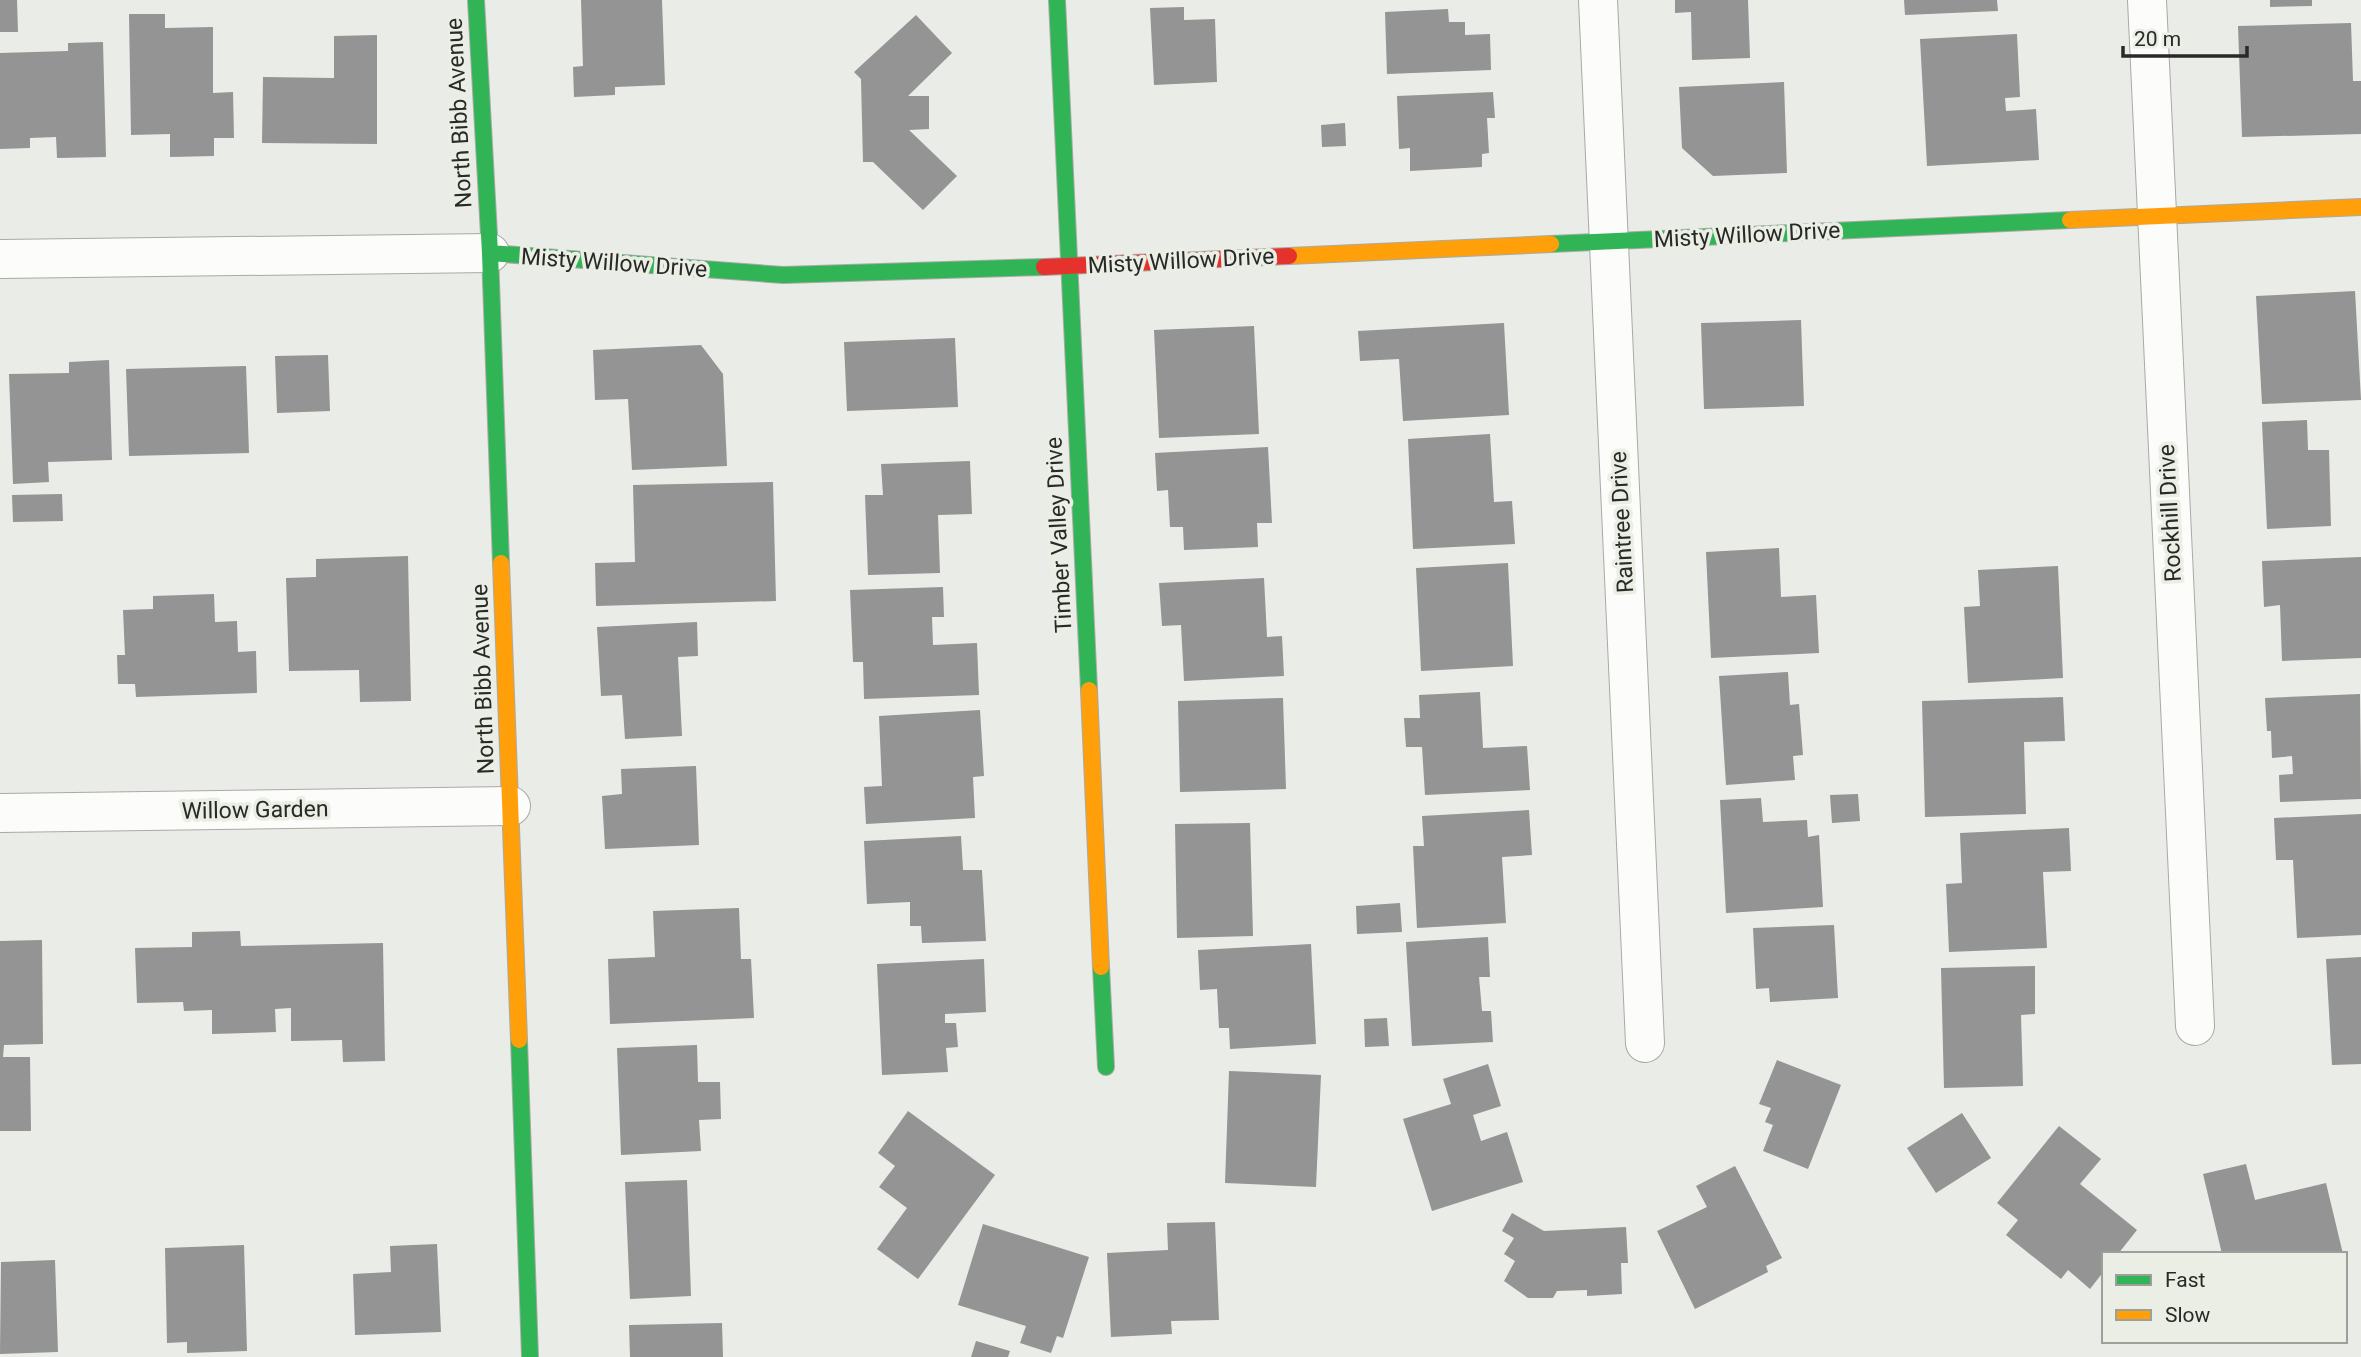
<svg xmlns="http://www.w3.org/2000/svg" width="2361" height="1357" font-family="Roboto,sans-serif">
<rect width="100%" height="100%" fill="#eaece7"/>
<path fill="#939493" d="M 0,0 L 17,0 L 18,32 L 0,32 Z
M 581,0 L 662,0 L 665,85 L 615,87 L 615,95 L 574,97 L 573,67 L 583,66 Z
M 1675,0 L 1748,0 L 1750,58 L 1692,60 L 1691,12 L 1675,13 Z
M 1904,0 L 1997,0 L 1998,11 L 1905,15 Z
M 2270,0 L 2312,0 L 2312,6 L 2270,7 Z
M 1184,7 L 1184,20 L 1215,19 L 1217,82 L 1154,85 L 1150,8 Z
M 1448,9 L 1449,22 L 1465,22 L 1465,35 L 1490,34 L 1491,70 L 1387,74 L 1385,12 Z
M 129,14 L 165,14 L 165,28 L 213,27 L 213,93 L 233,92 L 234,138 L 214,138 L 214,156 L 170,157 L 170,134 L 131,135 Z
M 916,15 L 952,53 L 908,96 L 929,96 L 929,129 L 909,130 L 957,176 L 923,210 L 873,162 L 863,162 L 861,79 L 854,72 Z
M 2351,23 L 2353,81 L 2361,81 L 2361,134 L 2242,137 L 2238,26 Z
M 2017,34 L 2020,97 L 2005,98 L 2006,111 L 2036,109 L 2039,160 L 1927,166 L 1920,39 Z
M 377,35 L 377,144 L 262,143 L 263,77 L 334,78 L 334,36 Z
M 103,42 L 106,157 L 57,158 L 56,137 L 30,138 L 30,148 L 0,149 L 0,53 L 68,51 L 68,43 Z
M 1784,82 L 1787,173 L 1713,176 L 1682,148 L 1679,87 Z
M 1493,92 L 1495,118 L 1487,118 L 1489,153 L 1482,154 L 1482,167 L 1410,171 L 1410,148 L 1399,149 L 1397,96 Z
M 1345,123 L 1346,146 L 1322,147 L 1321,125 Z
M 2355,291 L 2361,400 L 2262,404 L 2256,296 Z
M 1801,320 L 1804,406 L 1704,409 L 1701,323 Z
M 1504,323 L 1509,415 L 1403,421 L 1399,359 L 1360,361 L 1358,331 Z
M 1254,326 L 1259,434 L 1159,438 L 1154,330 Z
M 955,338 L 958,407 L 847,411 L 844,342 Z
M 701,345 L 723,374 L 727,466 L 632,470 L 628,399 L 595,400 L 593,350 Z
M 328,355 L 330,411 L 277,413 L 275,356 Z
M 109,360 L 112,460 L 48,462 L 49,482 L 13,484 L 9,374 L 69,373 L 69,362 Z
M 246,366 L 249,453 L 129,456 L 126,369 Z
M 2307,420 L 2308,450 L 2329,450 L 2331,526 L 2267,529 L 2262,422 Z
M 1490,434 L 1494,502 L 1512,501 L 1515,544 L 1413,549 L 1408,439 Z
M 1268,447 L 1272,523 L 1257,523 L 1258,547 L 1184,550 L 1183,527 L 1170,527 L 1168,490 L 1157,491 L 1155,453 Z
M 970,461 L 972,514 L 938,515 L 940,573 L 868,575 L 865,495 L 883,495 L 881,464 Z
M 773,482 L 776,601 L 596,606 L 595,563 L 635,562 L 633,485 Z
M 62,494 L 63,521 L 13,522 L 12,495 Z
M 1779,548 L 1781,597 L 1816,595 L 1819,653 L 1711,658 L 1706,552 Z
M 408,556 L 411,701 L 360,702 L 359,670 L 289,671 L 286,578 L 316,577 L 316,559 Z
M 2361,557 L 2361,658 L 2282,661 L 2280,605 L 2264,607 L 2262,561 Z
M 1508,563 L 1513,666 L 1421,671 L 1416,568 Z
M 2058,566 L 2063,678 L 1968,683 L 1964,607 L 1980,606 L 1978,570 Z
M 1264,578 L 1267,637 L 1282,636 L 1284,676 L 1184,681 L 1181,625 L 1162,626 L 1159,583 Z
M 943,587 L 944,617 L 932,617 L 933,645 L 977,643 L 979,695 L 864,699 L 863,662 L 853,662 L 850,590 Z
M 214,594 L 215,622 L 237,621 L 238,652 L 256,651 L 257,693 L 136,697 L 135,684 L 118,684 L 117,655 L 125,655 L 123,610 L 153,609 L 153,596 Z
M 697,622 L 698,656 L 678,657 L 682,736 L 625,739 L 622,695 L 601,696 L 597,627 Z
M 1788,672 L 1790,705 L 1799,704 L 1803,755 L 1793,756 L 1795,780 L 1726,785 L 1719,676 Z
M 1480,692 L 1483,748 L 1527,746 L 1530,790 L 1425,795 L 1422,747 L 1406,747 L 1404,718 L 1420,718 L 1419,695 Z
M 2360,694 L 2361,799 L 2280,802 L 2279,775 L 2293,774 L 2292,756 L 2272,758 L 2271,731 L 2267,731 L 2265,698 Z
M 2063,697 L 2065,741 L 2024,742 L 2026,814 L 1925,817 L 1922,701 Z
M 1283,698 L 1286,789 L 1180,792 L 1178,701 Z
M 980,710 L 984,776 L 973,777 L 975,818 L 866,824 L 864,787 L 882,786 L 879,716 Z
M 696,766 L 699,845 L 605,849 L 602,796 L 622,794 L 621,769 Z
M 1858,794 L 1860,821 L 1832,823 L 1830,795 Z
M 1761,798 L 1763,822 L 1807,820 L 1808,837 L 1819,835 L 1823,907 L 1726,913 L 1720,800 Z
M 1529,810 L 1532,855 L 1502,857 L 1506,923 L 1417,928 L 1413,846 L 1424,846 L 1422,816 Z
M 2361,814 L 2361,935 L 2297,938 L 2293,860 L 2276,860 L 2274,818 Z
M 1250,823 L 1253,936 L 1177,938 L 1175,824 Z
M 2069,828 L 2071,871 L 2043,872 L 2047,948 L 1949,952 L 1946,884 L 1962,883 L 1960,833 Z
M 961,836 L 963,870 L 982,870 L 986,941 L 922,943 L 921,926 L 910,926 L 910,902 L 867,904 L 864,841 Z
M 1400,903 L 1402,932 L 1357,934 L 1356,906 Z
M 739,908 L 741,959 L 751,959 L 754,1018 L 610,1024 L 608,959 L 655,957 L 653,911 Z
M 1834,925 L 1838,998 L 1770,1002 L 1769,988 L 1756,989 L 1753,928 Z
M 240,931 L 241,946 L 383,943 L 385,1061 L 343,1062 L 342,1040 L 291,1041 L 291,1008 L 275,1009 L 276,1032 L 212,1034 L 212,1010 L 184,1011 L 183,1002 L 137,1003 L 135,948 L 192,947 L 192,932 Z
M 1488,937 L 1490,977 L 1479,977 L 1482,1011 L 1491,1011 L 1493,1042 L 1412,1046 L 1406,942 Z
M 42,940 L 43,1044 L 4,1045 L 3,1057 L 30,1057 L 31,1131 L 0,1131 L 0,941 Z
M 1311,944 L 1316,1044 L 1230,1049 L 1229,1028 L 1219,1028 L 1217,989 L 1200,990 L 1198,950 Z
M 2361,957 L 2361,1064 L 2332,1065 L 2326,959 Z
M 984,959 L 986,1012 L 945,1014 L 945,1023 L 956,1023 L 958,1047 L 946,1048 L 948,1072 L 882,1075 L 877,964 Z
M 2035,966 L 2035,1014 L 2021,1015 L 2023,1086 L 1944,1088 L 1941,968 Z
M 1387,1018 L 1389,1046 L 1365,1047 L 1364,1019 Z
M 697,1045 L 698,1082 L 720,1082 L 721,1119 L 699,1120 L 701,1151 L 621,1155 L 617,1048 Z
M 1777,1060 L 1841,1085 L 1808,1169 L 1763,1151 L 1773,1125 L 1765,1122 L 1771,1108 L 1759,1104 Z
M 1488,1064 L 1501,1106 L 1473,1115 L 1481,1141 L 1507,1132 L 1523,1182 L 1432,1211 L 1403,1119 L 1451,1104 L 1443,1079 Z
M 1229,1071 L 1321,1075 L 1316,1187 L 1225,1183 Z
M 908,1111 L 995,1175 L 918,1279 L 877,1249 L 907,1208 L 879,1187 L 895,1166 L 878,1153 Z
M 1962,1113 L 1991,1158 L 1936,1193 L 1907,1148 Z
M 2059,1126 L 2101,1159 L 2080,1184 L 2137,1230 L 2118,1254 L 2104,1254 L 2104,1271 L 2090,1289 L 2068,1270 L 2061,1279 L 2006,1235 L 2018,1220 L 1997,1203 Z
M 2246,1164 L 2255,1200 L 2326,1183 L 2343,1254 L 2222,1254 L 2203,1174 Z
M 1735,1166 L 1782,1258 L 1766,1266 L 1768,1272 L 1695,1309 L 1657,1231 L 1707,1207 L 1696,1186 Z
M 687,1180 L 691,1296 L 630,1299 L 625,1182 Z
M 1512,1213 L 1544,1231 L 1626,1227 L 1628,1263 L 1621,1263 L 1622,1294 L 1587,1296 L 1587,1290 L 1557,1291 L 1553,1298 L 1528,1298 L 1504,1281 L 1515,1261 L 1504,1254 L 1514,1238 L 1502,1231 Z
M 1215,1222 L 1219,1320 L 1171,1321 L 1172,1334 L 1111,1337 L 1107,1253 L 1168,1250 L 1167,1223 Z
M 983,1224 L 1089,1257 L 1063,1338 L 1057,1336 L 1051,1353 L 1020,1343 L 1026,1326 L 958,1305 Z
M 437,1244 L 441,1332 L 355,1335 L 353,1274 L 391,1272 L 390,1246 Z
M 244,1245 L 247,1351 L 187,1353 L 187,1342 L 167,1343 L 165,1248 Z
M 55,1260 L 58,1352 L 0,1354 L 1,1262 Z
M 722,1323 L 723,1357 L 630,1357 L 629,1325 Z
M 976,1341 L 1010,1351 L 1008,1357 L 971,1357 Z"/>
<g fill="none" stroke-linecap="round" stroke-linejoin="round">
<defs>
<path id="street" d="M 1598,0 L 1645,1043
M 2147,0 L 2195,1026
M 0,259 L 490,253
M 0,813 L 511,806"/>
<path id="fast" d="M 476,0 L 490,253 L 501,563
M 1057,0 L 1089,690
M 1551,244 L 2070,220
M 490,253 L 783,275 L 1044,267
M 1101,967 L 1106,1067
M 519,1040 L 530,1357"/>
<path id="slow" d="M 2070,220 L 2361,207
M 1289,256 L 1551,244
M 501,563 L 519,1040
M 1089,690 L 1101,967"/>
<path id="jam" d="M 1044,267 L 1289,256"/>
</defs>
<use href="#street" stroke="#a9aaa7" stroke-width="40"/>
<use href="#fast" stroke="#a9aaa7" stroke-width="18"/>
<use href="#slow" stroke="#a9aaa7" stroke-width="18"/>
<use href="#jam" stroke="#a9aaa7" stroke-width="18"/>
<use href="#street" stroke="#fcfcfb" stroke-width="38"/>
<use href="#fast" stroke="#30b455" stroke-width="16"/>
<use href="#slow" stroke="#ff9f0a" stroke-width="16"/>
<use href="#jam" stroke="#e5322d" stroke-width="16"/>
</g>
<g text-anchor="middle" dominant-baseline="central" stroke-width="7" stroke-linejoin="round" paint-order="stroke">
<g font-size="23" fill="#292a27" stroke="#eaeee5">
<text transform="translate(459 113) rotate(-93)">North Bibb Avenue</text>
<text transform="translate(1747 235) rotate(-3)">Misty Willow Drive</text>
<text transform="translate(1181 261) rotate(-3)">Misty Willow Drive</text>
<text transform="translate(614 263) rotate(4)">Misty Willow Drive</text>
<text transform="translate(2170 513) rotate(-93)">Rockhill Drive</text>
<text transform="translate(1622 522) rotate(-93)">Raintree Drive</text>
<text transform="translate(1059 535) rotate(-93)">Timber Valley Drive</text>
<text transform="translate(483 679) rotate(-92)">North Bibb Avenue</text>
<text transform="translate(255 810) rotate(-1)">Willow Garden</text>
</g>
</g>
<rect x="2102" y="1252" width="245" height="91" fill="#eaeee5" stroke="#9da099" stroke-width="2"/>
<rect x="2116" y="1275" width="35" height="10" fill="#30b455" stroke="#9da099" stroke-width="2"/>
<text x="2165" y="1287" font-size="21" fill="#292a27">Fast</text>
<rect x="2116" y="1310" width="35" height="10" fill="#ff9f0a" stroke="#9da099" stroke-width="2"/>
<text x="2165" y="1322" font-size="21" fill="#292a27">Slow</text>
<path d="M2123 46v10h124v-10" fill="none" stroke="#292a27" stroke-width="3.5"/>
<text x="2134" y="46" font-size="21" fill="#292a27" stroke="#eaeee5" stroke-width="5" paint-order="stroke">20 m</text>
</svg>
